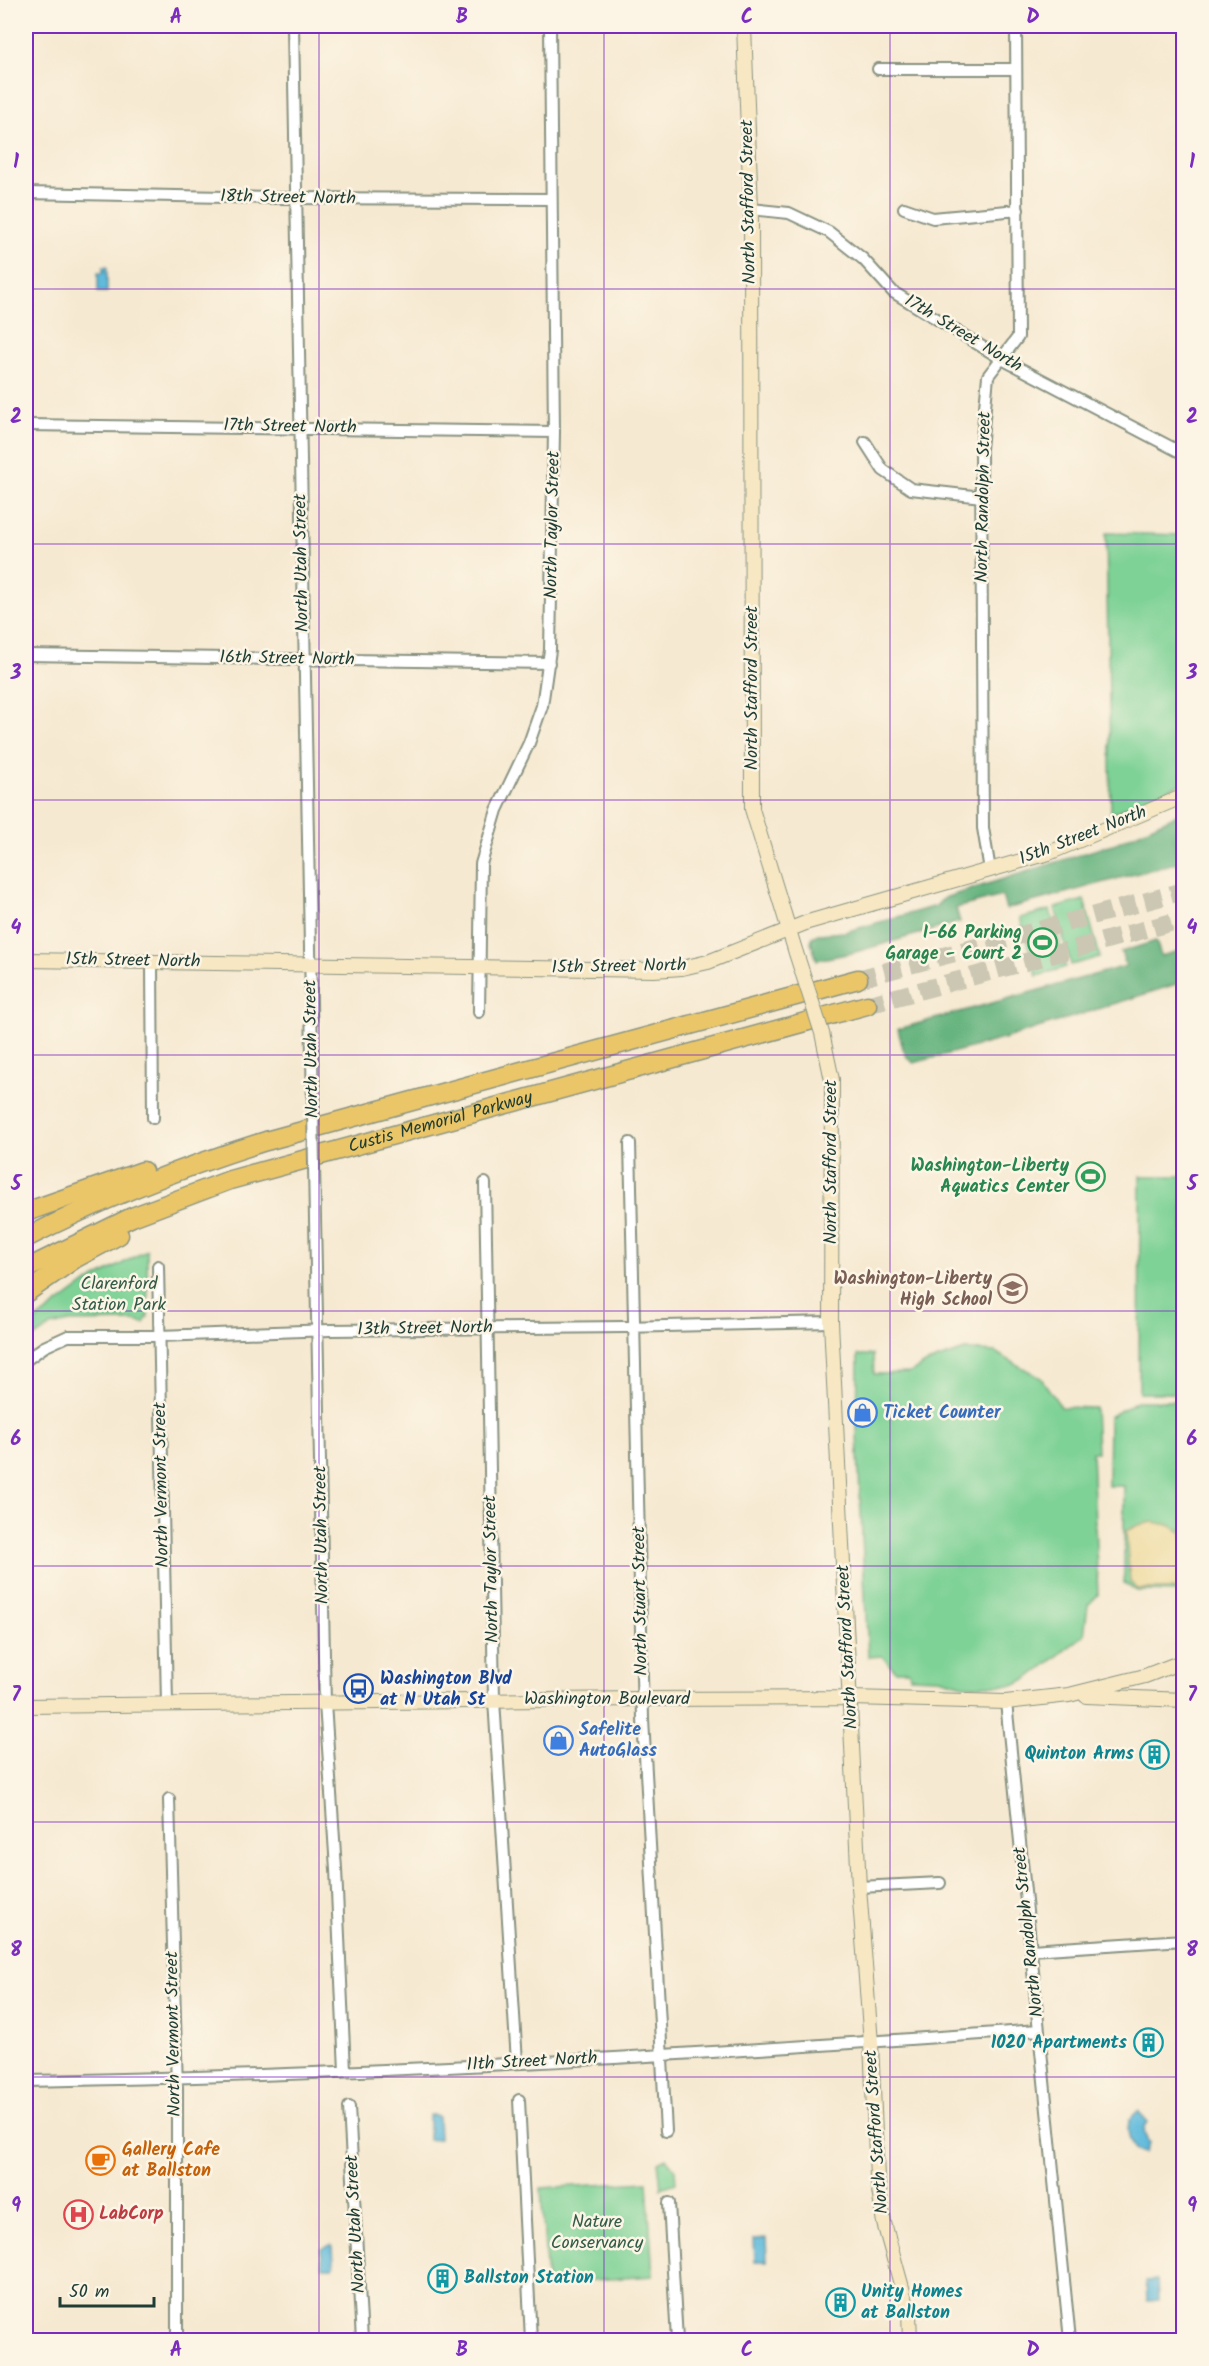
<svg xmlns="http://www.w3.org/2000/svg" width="1209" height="2366" font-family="Kalam,sans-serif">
<rect width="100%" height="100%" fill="#fcf5e5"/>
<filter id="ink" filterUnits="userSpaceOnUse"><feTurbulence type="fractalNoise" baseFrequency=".0167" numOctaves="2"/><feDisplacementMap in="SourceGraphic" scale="12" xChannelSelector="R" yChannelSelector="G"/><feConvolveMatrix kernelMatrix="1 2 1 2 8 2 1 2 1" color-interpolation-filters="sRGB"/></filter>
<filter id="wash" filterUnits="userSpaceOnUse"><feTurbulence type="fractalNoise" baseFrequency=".008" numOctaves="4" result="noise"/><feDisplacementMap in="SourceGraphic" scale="24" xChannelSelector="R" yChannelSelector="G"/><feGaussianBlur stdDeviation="1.35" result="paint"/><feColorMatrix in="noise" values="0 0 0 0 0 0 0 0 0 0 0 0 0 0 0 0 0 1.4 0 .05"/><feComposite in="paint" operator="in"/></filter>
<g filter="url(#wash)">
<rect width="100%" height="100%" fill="#f6e9d1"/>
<path fill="#7ed296" stroke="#4e8865" stroke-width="1.5" d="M 1106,533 L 1184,535 L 1183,783 L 1111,814 Z
M 1084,900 L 1100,957 L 1071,965 L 1055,908 Z
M 1050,910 L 1066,967 L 1037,976 L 1020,918 Z
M 1140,1176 L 1183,1176 L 1183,1393 L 1139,1393 Z
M 147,1250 L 148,1316 L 144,1323 L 133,1321 L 69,1322 L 51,1326 L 26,1343 L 26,1328 L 33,1322 L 85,1284 Z
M 965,1350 L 995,1352 L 1041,1378 L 1061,1407 L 1095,1408 L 1097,1452 L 1092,1452 L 1098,1595 L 1088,1605 L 1084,1635 L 1029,1678 L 1013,1685 L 964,1685 L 939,1678 L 910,1677 L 909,1671 L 896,1671 L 882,1656 L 868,1657 L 857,1434 L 858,1355 L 873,1355 L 874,1374 L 910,1373 L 927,1363 Z
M 1137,1401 L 1183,1401 L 1183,1592 L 1137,1591 L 1124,1583 L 1124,1486 L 1108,1486 L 1109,1417 Z
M 666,2158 L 675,2170 L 676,2183 L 661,2188 L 658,2162 Z
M 647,2182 L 653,2276 L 547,2283 L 541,2188 Z"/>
<path fill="#66b47f" stroke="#42785a" stroke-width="1.5" d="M 1183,812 L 1183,861 L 1006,909 L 1002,896 L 956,908 L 960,922 L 852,953 L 817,960 L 811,943 L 812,937 L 818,934 L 845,932 L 936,906 L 944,898 L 1116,843 Z
M 1156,941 L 1161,956 L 1183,950 L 1183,982 L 1003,1039 L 914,1063 C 903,1058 901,1040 898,1029 L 1126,966 L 1121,952 Z"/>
<path fill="#eeda9e" stroke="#868c69" stroke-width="1.5" d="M 1153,1522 L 1169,1525 L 1183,1533 L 1183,1589 L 1138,1589 L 1130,1582 L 1126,1531 L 1138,1525 Z"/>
<path fill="#5ebadc" stroke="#3e7c88" stroke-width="1.5" d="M 103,267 L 107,267 L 107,292 L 98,292 L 98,273 L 103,273 Z
M 1138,2111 L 1148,2122 C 1142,2129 1144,2135 1149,2143 L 1145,2153 L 1136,2151 C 1127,2137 1123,2122 1138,2111 Z
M 429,2115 L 436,2115 L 438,2117 L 439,2139 L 429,2140 Z
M 766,2238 L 767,2261 L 755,2261 L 754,2239 Z
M 331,2245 L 333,2247 L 334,2265 L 332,2267 L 323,2267 L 321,2248 Z
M 1157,2280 L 1158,2300 L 1147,2301 L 1146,2281 Z"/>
</g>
<g filter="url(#ink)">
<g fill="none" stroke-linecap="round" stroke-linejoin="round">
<path stroke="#cbc7b2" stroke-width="18" stroke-dasharray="18 9" stroke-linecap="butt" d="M 858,979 L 1184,891
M 867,1005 L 1184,919"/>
<defs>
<path id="street" d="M 293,26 L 312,1056
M 878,69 L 1016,69
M 26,193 L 275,198 L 551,199
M 904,208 L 933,218 L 1018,210
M 751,209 L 789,213 L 829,232 L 863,259 L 893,292 L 1002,359 L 1184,454
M 26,425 L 554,432
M 865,442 L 883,470 L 911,489 L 982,497
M 26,655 L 549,663
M 990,870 L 983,828 L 981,449 L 988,376 L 1018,337 L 1016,26
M 152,962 L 153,1118
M 479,1012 L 481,864 L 497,810 L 529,743 L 542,706 L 550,650 L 554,432 L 550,26
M 630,1143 L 643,1719 L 666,2131
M 485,1183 L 494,1700 L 517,2062
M 315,1219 L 325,1703 L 336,1869 L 345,2071
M 158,1266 L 167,1704
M 26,1360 L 44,1347 L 68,1336 L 159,1336 L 330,1330 L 624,1327 L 831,1322
M 1006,1702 L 1070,2340
M 169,1799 L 177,2089 L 177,2340
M 859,1887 L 940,1883
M 1031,1950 L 1184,1940
M 26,2081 C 364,2076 701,2054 1039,2030
M 519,2100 L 531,2340
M 349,2107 L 362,2340
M 669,2203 L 677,2340"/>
<path id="secondary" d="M 744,26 L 751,209 L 752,809 L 796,953
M 26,960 L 654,970 L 682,968 L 708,962 L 808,922 L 1049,853 L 1184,796
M 832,1080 L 831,1322 L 859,1887 L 871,2043 L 877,2177 L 884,2223 L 909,2313 L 910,2340
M 1086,1696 L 1184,1700
M 26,1706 L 643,1699 L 851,1698 L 1006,1702 L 1069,1695 L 1145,1676 L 1184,1661"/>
<g id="highway">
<path d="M 26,1212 L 143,1171"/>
<path d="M 26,1238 C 103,1198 183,1167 266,1141 L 858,979"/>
<path id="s1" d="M 26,1269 L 132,1217 L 230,1180 L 867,1005"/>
<path d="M 26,1293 L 76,1258 L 119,1235"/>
</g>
</defs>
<use href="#street" stroke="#8a9382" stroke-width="14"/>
<use href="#secondary" stroke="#8a9382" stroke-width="16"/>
<use href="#highway" stroke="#8a9382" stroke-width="21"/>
<use href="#street" stroke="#fff" stroke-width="10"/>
<use href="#secondary" stroke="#f7e8c3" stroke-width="14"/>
<use href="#highway" stroke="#ebc669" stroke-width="18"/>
<defs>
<path id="street-bridge" d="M 312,1056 L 315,1219"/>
<path id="secondary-bridge" d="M 796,953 L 822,1033 L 832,1080"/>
</defs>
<use href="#street-bridge" stroke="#8a9382" stroke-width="14" stroke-linecap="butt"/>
<use href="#secondary-bridge" stroke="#8a9382" stroke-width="16" stroke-linecap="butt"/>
<use href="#street-bridge" stroke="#fff" stroke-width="10"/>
<use href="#secondary-bridge" stroke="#f7e8c3" stroke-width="14"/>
</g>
</g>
<path fill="none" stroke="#7b2cbf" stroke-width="1.5" stroke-opacity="0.55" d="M 319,26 L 319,2340M 604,26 L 604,2340M 890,26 L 890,2340M 26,289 L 1184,289M 26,544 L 1184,544M 26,800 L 1184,800M 26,1055 L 1184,1055M 26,1311 L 1184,1311M 26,1566 L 1184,1566M 26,1822 L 1184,1822M 26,2077 L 1184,2077"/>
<defs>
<symbol id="stadium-ring" viewBox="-11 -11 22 22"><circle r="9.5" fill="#fcf5e5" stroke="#2e9e5b" stroke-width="1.5"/><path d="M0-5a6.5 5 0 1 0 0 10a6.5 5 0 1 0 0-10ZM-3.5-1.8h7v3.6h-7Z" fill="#2e9e5b"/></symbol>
<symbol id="school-ring" viewBox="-11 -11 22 22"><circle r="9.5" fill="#fcf5e5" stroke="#8d6e63" stroke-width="1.5"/><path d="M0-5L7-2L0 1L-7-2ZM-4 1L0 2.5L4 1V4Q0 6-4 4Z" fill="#8d6e63"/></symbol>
<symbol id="shop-ring" viewBox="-11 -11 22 22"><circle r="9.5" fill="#fcf5e5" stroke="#3f7fe0" stroke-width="1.5"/><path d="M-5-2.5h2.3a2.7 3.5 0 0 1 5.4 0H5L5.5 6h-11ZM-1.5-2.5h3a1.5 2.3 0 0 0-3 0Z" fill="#3f7fe0"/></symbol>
<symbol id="bus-ring" viewBox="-11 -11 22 22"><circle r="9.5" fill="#fcf5e5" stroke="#1a4fb4" stroke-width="1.5"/><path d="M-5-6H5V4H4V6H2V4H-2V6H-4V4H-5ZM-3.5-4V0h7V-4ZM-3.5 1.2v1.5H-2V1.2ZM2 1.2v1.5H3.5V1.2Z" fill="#1a4fb4"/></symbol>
<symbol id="building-ring" viewBox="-11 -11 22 22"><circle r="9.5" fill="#fcf5e5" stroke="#0f9aa8" stroke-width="1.5"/><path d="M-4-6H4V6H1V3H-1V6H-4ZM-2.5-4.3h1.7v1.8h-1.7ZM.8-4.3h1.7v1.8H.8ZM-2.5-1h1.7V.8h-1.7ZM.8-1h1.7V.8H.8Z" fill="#0f9aa8"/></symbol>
<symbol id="cafe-ring" viewBox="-11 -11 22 22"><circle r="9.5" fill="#fcf5e5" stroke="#e8710a" stroke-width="1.5"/><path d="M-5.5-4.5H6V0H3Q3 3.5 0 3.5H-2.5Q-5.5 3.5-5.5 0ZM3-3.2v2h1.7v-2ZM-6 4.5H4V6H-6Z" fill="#e8710a"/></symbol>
<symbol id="hospital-ring" viewBox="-11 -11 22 22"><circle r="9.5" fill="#fcf5e5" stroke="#e0444e" stroke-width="1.5"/><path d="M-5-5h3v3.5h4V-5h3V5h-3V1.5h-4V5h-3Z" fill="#e0444e"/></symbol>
</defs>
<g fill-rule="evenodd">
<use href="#stadium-ring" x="1026" y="926" width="33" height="33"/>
<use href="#stadium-ring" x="1074" y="1160" width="33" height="33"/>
<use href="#school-ring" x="996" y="1272" width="33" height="33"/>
<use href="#shop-ring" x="846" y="1396" width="33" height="33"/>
<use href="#bus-ring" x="342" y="1672" width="33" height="33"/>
<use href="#shop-ring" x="542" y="1724" width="33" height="33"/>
<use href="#building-ring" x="1138" y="1738" width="33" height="33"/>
<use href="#building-ring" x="1132" y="2026" width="33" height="33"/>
<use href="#cafe-ring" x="84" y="2144" width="33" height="33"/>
<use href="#hospital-ring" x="62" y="2198" width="33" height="33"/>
<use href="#building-ring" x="426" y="2262" width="33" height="33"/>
<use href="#building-ring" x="824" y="2286" width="33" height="33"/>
</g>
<g text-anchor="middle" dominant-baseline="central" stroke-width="5" stroke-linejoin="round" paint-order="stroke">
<g font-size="18" fill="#1f3d34" stroke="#fcf5e5">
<text transform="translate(288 198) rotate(1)">18th Street North</text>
<text transform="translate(749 202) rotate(-91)">North Stafford Street</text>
<text transform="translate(963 334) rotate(31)">17th Street North</text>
<text transform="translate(290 427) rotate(1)">17th Street North</text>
<text transform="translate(984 497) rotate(-89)">North Randolph Street</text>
<text transform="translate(553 525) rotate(-89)">North Taylor Street</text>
<text transform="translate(302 563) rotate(-91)">North Utah Street</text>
<text transform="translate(287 659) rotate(1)">16th Street North</text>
<text transform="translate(752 688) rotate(-90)">North Stafford Street</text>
<text transform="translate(1083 836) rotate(-21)">15th Street North</text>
<text transform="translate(133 961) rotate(1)">15th Street North</text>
<text transform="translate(619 967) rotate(-1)">15th Street North</text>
<text transform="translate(312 1049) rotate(-91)">North Utah Street</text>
<text stroke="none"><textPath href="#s1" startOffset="441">Custis Memorial Parkway</textPath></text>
<text transform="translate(831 1162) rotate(-90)">North Stafford Street</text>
<text transform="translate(425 1329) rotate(-1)">13th Street North</text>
<text transform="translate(162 1485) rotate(-91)">North Vermont Street</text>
<text transform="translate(322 1535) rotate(-91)">North Utah Street</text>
<text transform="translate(492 1569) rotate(-91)">North Taylor Street</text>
<text transform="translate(641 1601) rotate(-91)">North Stuart Street</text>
<text transform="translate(848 1647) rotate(-93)">North Stafford Street</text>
<text x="607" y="1699">Washington Boulevard</text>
<text transform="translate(1029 1932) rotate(-96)">North Randolph Street</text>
<text transform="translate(174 2034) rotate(-91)">North Vermont Street</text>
<text transform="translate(532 2062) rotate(-3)">11th Street North</text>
<text transform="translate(877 2132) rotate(-94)">North Stafford Street</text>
<text transform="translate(356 2224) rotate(-93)">North Utah Street</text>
</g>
<g font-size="18" font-weight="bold" fill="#27864d" stroke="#fcf5e5" text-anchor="end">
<text x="1022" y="933">I-66 Parking<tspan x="1022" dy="21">Garage - Court 2</tspan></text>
<text x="1069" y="1166">Washington-Liberty<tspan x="1069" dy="21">Aquatics Center</tspan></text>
</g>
<g font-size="18" font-weight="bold" fill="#785e54" stroke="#fcf5e5" text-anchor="end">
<text x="992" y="1279">Washington-Liberty<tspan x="992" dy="21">High School</tspan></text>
</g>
<g font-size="18" fill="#325b48" stroke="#fcf5e5">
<text x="119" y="1284">Clarenford<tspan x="119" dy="21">Station Park</tspan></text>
<text x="597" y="2222">Nature<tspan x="597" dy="21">Conservancy</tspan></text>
</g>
<g font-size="18" font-weight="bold" fill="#366cbe" stroke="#fcf5e5" text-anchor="start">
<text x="883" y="1413">Ticket Counter</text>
<text x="579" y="1730">Safelite<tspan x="579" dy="21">AutoGlass</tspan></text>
</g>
<g font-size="18" font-weight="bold" fill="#164399" stroke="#fcf5e5" text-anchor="start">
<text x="380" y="1679">Washington Blvd<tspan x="380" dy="21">at N Utah St</tspan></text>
</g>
<g font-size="18" font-weight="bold" fill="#0d838f" stroke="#fcf5e5" text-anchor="end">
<text x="1134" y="1754">Quinton Arms</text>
<text x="1127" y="2043">1020 Apartments</text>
<text x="464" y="2278" text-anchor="start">Ballston Station</text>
<text x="861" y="2292" text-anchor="start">Unity Homes<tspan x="861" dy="21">at Ballston</tspan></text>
</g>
<g font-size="18" font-weight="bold" fill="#c56008" stroke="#fcf5e5" text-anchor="start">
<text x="122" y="2150">Gallery Cafe<tspan x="122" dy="21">at Ballston</tspan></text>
</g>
<g font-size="18" font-weight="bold" fill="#be3a42" stroke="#fcf5e5" text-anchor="start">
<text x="99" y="2214">LabCorp</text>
</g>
</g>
<rect width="1209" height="2366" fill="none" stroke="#fcf5e5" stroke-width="66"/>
<path d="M60 2297v9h94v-9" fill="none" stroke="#1f3d34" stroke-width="3"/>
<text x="69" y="2297" font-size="18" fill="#1f3d34" stroke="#fcf5e5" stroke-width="4.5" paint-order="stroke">50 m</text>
<rect x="33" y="33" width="1143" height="2300" fill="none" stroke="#7b2cbf" stroke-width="2"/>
<g font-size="20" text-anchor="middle" font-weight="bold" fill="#7b2cbf">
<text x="176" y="23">A</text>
<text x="462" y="23">B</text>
<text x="747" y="23">C</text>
<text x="1033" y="23">D</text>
<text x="16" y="168">1</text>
<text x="1192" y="168">1</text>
<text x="16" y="423">2</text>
<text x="1192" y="423">2</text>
<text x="16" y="679">3</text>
<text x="1192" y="679">3</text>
<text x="16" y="934">4</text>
<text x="1192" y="934">4</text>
<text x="16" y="1190">5</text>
<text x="1192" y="1190">5</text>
<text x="16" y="1445">6</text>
<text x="1192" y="1445">6</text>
<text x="16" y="1701">7</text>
<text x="1192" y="1701">7</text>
<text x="16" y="1956">8</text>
<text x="1192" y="1956">8</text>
<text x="16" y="2212">9</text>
<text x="1192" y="2212">9</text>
<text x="176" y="2356">A</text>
<text x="462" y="2356">B</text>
<text x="747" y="2356">C</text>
<text x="1033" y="2356">D</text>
</g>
</svg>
